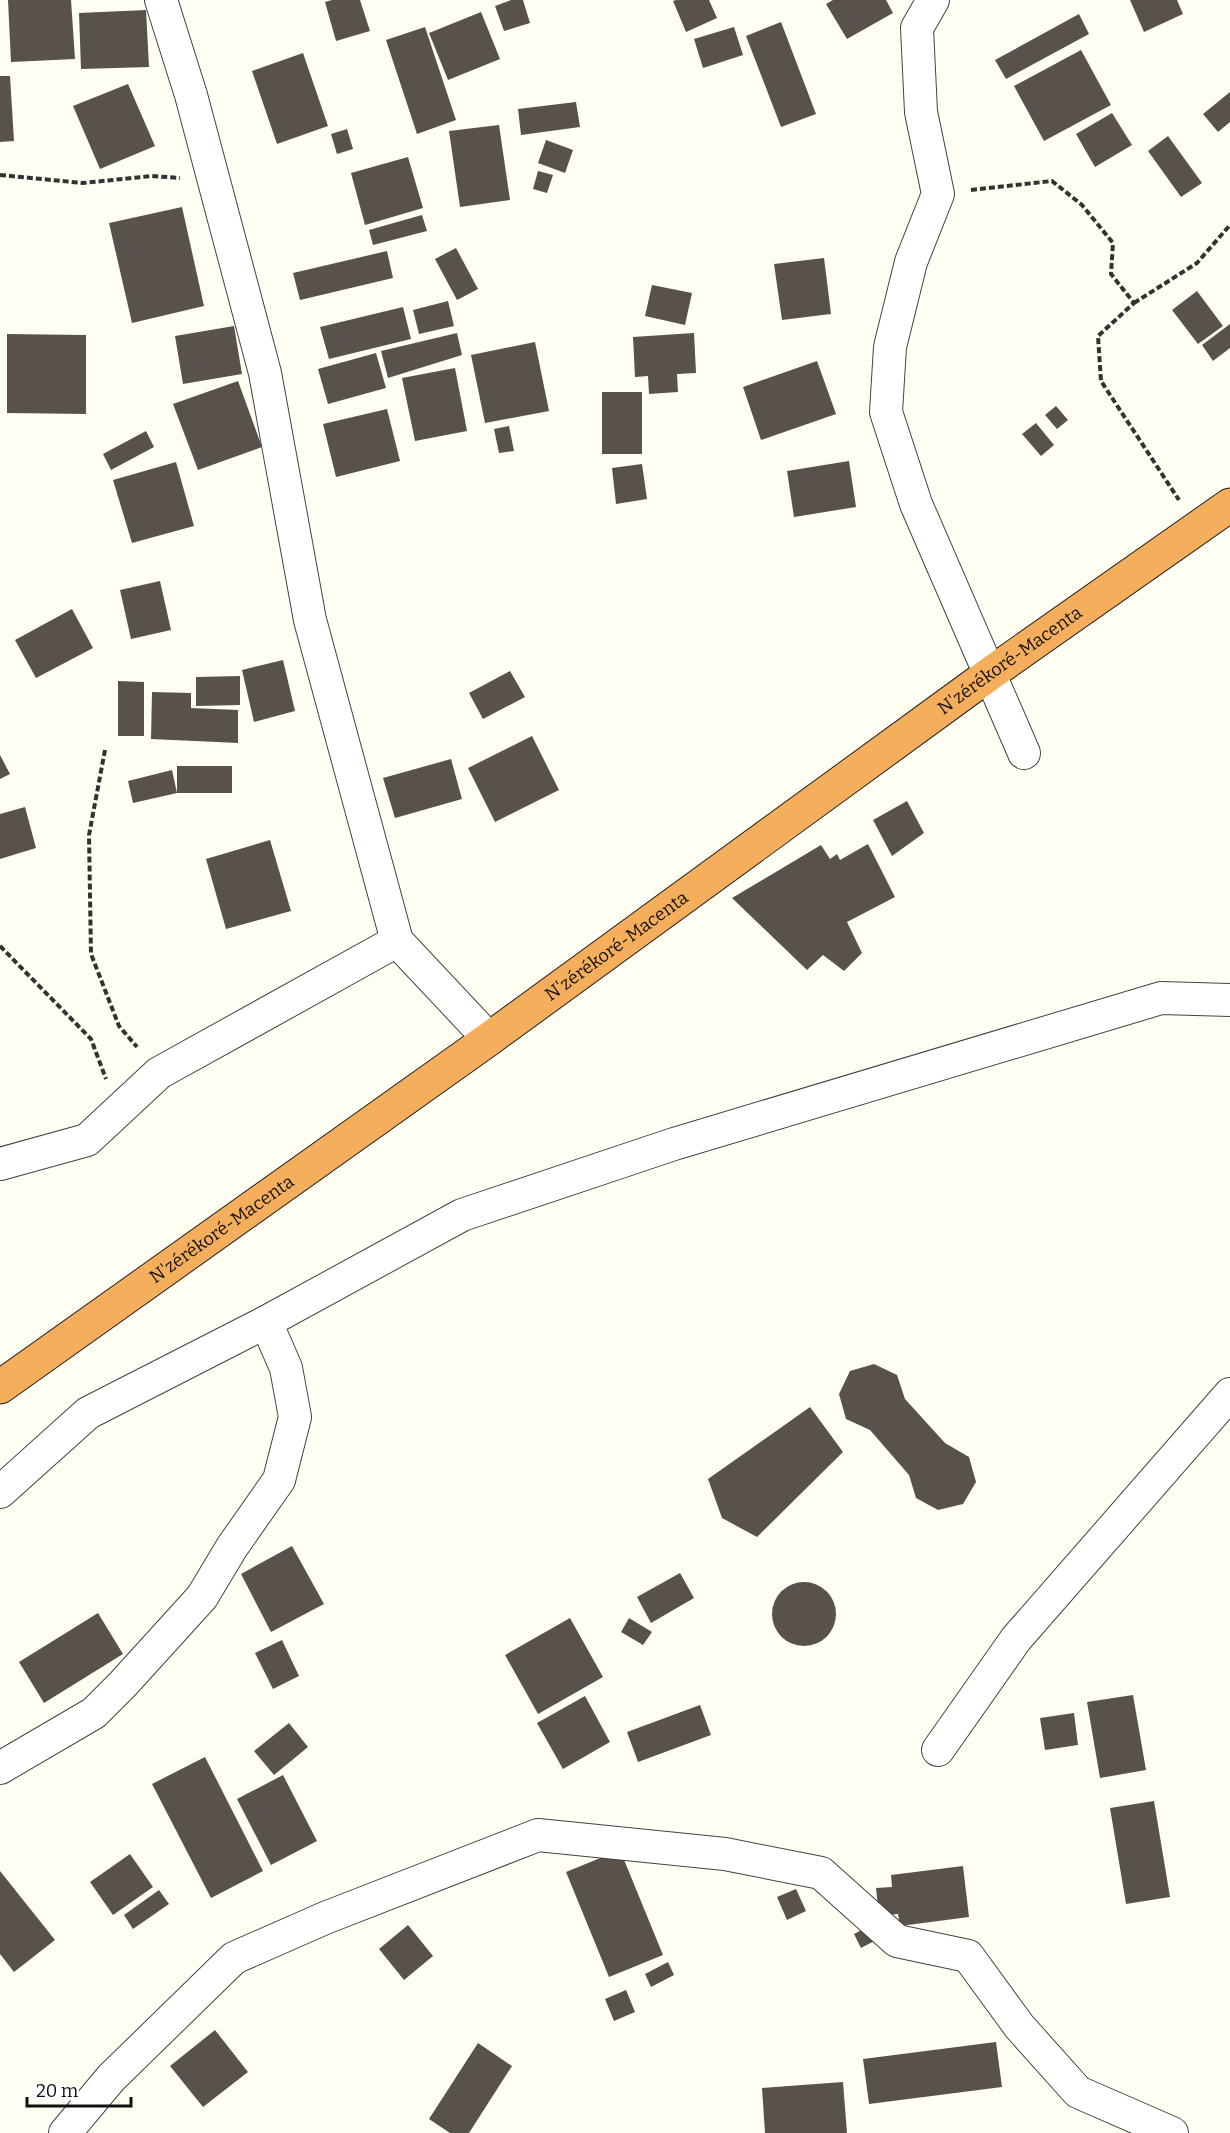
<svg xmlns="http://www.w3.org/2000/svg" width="1230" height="2133" font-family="Bitter,serif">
<rect width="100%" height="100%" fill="#fffef3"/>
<path fill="#59524c" d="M 8,0 L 71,0 L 75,59 L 11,62 Z
M 332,0 L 360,0 L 370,31 L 336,41 L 325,2 Z
M 511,0 L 523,0 L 530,23 L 504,31 L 495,6 Z
M 676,0 L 709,0 L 717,18 L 686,32 L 673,1 Z
M 833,0 L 886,0 L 893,13 L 847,39 L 826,4 Z
M 1130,0 L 1177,0 L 1183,14 L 1144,32 Z
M 146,10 L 149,67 L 81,69 L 79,13 Z
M 481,12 L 500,59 L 448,80 L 429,33 Z
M 1079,14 L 1089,34 L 1006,79 L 995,60 Z
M 781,22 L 816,114 L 781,127 L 746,36 Z
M 425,27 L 456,120 L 417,134 L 386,40 Z
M 734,27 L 743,55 L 703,68 L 694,39 Z
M 1081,50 L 1111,105 L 1044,141 L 1014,86 Z
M 303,53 L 328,126 L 277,144 L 252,71 Z
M 0,76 L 10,76 L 14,141 L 0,142 Z
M 128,84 L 155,146 L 100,169 L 73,106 Z
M 1230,92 L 1230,122 L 1218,132 L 1203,114 Z
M 576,102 L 580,127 L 521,135 L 518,109 Z
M 1112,113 L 1132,145 L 1095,167 L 1076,134 Z
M 499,125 L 510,200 L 460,207 L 449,131 Z
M 347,129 L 353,149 L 337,154 L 331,134 Z
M 1168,136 L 1202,183 L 1181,197 L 1148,151 Z
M 546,140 L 573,150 L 565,173 L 538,163 Z
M 408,157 L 423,208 L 365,225 L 351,173 Z
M 538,171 L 553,175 L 547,193 L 533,189 Z
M 182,207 L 204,306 L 132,323 L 109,223 Z
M 422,215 L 427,231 L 373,245 L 369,230 Z
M 456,248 L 478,289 L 457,300 L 435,259 Z
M 387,251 L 393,278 L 300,300 L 293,273 Z
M 824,258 L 831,314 L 782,320 L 774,264 Z
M 652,285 L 692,293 L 685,325 L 645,316 Z
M 1197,291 L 1223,326 L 1198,344 L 1172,310 Z
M 448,301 L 454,326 L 419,334 L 413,310 Z
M 403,307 L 411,339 L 329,359 L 320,327 Z
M 1230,324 L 1230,348 L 1213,361 L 1202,345 Z
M 234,326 L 242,374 L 183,384 L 175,336 Z
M 457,333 L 462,355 L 388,378 L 381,351 Z
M 694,333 L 696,373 L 677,374 L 678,392 L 649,394 L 648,376 L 635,377 L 633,337 Z
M 7,334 L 86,335 L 86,414 L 7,413 Z
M 535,342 L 549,411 L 485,423 L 471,355 Z
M 376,353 L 386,388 L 328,404 L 318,369 Z
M 817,361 L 836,414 L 761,440 L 743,387 Z
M 455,368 L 467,431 L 415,441 L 402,378 Z
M 238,381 L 262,447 L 198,470 L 173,404 Z
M 602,392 L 642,392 L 642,454 L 602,454 Z
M 1056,406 L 1068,420 L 1057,429 L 1045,415 Z
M 387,409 L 400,461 L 336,477 L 323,424 Z
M 1036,423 L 1054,445 L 1041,456 L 1022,434 Z
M 509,426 L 514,451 L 499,453 L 494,429 Z
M 146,431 L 154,447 L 111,470 L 103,454 Z
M 849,461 L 856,507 L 794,517 L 787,471 Z
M 176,462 L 194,526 L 132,543 L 113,480 Z
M 642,464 L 647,499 L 616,504 L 612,468 Z
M 160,581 L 171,630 L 131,639 L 120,590 Z
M 72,609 L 93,648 L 36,678 L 15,640 Z
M 283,660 L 295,711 L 254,722 L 242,670 Z
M 510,671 L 525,697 L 483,719 L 469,693 Z
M 240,676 L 240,705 L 196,706 L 196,677 Z
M 118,681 L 144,682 L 144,736 L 118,736 Z
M 152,692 L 191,693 L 191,708 L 238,710 L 238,743 L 151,739 Z
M 532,736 L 559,790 L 495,822 L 468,768 Z
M 0,755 L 10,774 L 0,779 Z
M 451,759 L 462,799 L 395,818 L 383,778 Z
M 177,766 L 232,766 L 232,793 L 177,793 Z
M 172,770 L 177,793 L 133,803 L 128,781 Z
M 907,801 L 924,833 L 892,856 L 873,820 Z
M 25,807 L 36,848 L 0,859 L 0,814 Z
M 270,840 L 291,911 L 226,929 L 206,859 Z
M 868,844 L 895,897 L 847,922 L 862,953 L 844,971 L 823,955 L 807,970 L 732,898 L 821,845 L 830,859 L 837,854 L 840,860 Z
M 874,1364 L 897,1375 L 905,1399 L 945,1443 L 969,1457 L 976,1482 L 963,1504 L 938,1510 L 916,1498 L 909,1475 L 870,1430 L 846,1419 L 839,1394 L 850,1371 Z
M 810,1407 L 843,1452 L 757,1537 L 722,1518 L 708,1479 Z
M 292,1546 L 324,1604 L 271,1632 L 241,1574 Z
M 680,1573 L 694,1598 L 651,1623 L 637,1597 Z
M772 1614a32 32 0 1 1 64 0a32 32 0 1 1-64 0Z
M 98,1613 L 123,1654 L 44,1703 L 19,1662 Z
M 570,1618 L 603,1677 L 538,1714 L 505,1655 Z
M 629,1618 L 652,1632 L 643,1645 L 621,1632 Z
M 282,1640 L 299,1676 L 273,1689 L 255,1653 Z
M 1133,1695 L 1146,1770 L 1100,1778 L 1087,1702 Z
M 585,1696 L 610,1742 L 563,1769 L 537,1723 Z
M 700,1705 L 711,1735 L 638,1762 L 627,1732 Z
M 1074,1713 L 1078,1745 L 1045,1750 L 1040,1718 Z
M 289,1723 L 308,1747 L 274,1775 L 254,1751 Z
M 205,1757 L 263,1871 L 211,1898 L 152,1784 Z
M 283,1775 L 317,1841 L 271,1865 L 237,1799 Z
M 1154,1801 L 1170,1897 L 1126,1904 L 1110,1808 Z
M 620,1850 L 663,1955 L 609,1977 L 566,1872 Z
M 130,1854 L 153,1887 L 113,1915 L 90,1882 Z
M 963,1866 L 969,1917 L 900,1926 L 898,1914 L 879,1916 L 876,1888 L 892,1887 L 891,1875 Z
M 0,1871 L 55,1940 L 14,1972 L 0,1954 Z
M 796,1889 L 806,1911 L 787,1920 L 777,1897 Z
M 159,1890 L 169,1904 L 133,1929 L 124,1915 Z
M 873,1924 L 880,1938 L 861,1948 L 854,1934 Z
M 408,1925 L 433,1956 L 404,1980 L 379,1949 Z
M 668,1962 L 674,1975 L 651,1987 L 645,1974 Z
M 626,1990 L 635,2012 L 614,2021 L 605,1999 Z
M 215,2030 L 248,2072 L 203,2107 L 170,2066 Z
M 996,2042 L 1002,2087 L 869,2104 L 863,2059 Z
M 478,2043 L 512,2066 L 469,2133 L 450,2133 L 429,2119 Z
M 843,2082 L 847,2133 L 765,2133 L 762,2088 Z"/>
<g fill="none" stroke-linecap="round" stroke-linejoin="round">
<defs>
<path id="street" d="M 161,0 L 191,95 L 265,373 L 310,620 L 397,941 L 489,1039
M 933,0 L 917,28 L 921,112 L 938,194 L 911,262 L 890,347 L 886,412 L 916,504 L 1024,753
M 0,1164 L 87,1140 L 159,1073 L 397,941
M 0,1492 L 88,1413 L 266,1322 L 462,1215 L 674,1144 L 1161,998 L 1230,1000
M 938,1750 L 1016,1639 L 1230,1394
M 0,1768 L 94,1713 L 123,1684 L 202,1597 L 232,1547 L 279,1480 L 295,1417 L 286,1368 L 266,1322
M 65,2133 L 111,2078 L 234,1958 L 325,1918 L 538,1835 L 725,1854 L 821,1873 L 897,1941 L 968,1956 L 1019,2026 L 1078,2092 L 1172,2133"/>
<g id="highway">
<path id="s1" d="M 0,1387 L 489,1039 L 991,673 L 1230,505"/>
</g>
</defs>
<use href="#street" stroke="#434343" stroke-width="34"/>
<use href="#highway" stroke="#212121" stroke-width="35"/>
<path stroke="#323232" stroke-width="4" stroke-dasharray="6 3" stroke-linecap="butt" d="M 0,175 L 83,183 L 152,176 L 180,178
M 971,190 L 1052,181 L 1082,205 L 1113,243 L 1111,274 L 1134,303 L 1098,336 L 1101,381 L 1179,500
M 1134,303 L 1197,263 L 1230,225
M 105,750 L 89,835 L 91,954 L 119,1026 L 137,1047
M 0,946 L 91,1039 L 106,1079"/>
<use href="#street" stroke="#fff" stroke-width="32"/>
<use href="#highway" stroke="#f4ae5c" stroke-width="33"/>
</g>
<g text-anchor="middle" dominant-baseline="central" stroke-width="6" stroke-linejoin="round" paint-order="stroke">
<g font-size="18" fill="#101010" stroke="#fff">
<text stroke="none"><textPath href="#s1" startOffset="1244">N'zérékoré-Macenta</textPath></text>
<text stroke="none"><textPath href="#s1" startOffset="758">N'zérékoré-Macenta</textPath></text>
<text stroke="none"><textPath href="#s1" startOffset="272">N'zérékoré-Macenta</textPath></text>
</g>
</g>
<path d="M27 2097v9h104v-9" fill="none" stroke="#101010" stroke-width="3"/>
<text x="36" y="2097" font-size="18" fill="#101010" stroke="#ffffff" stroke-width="4.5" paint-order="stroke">20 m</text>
</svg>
